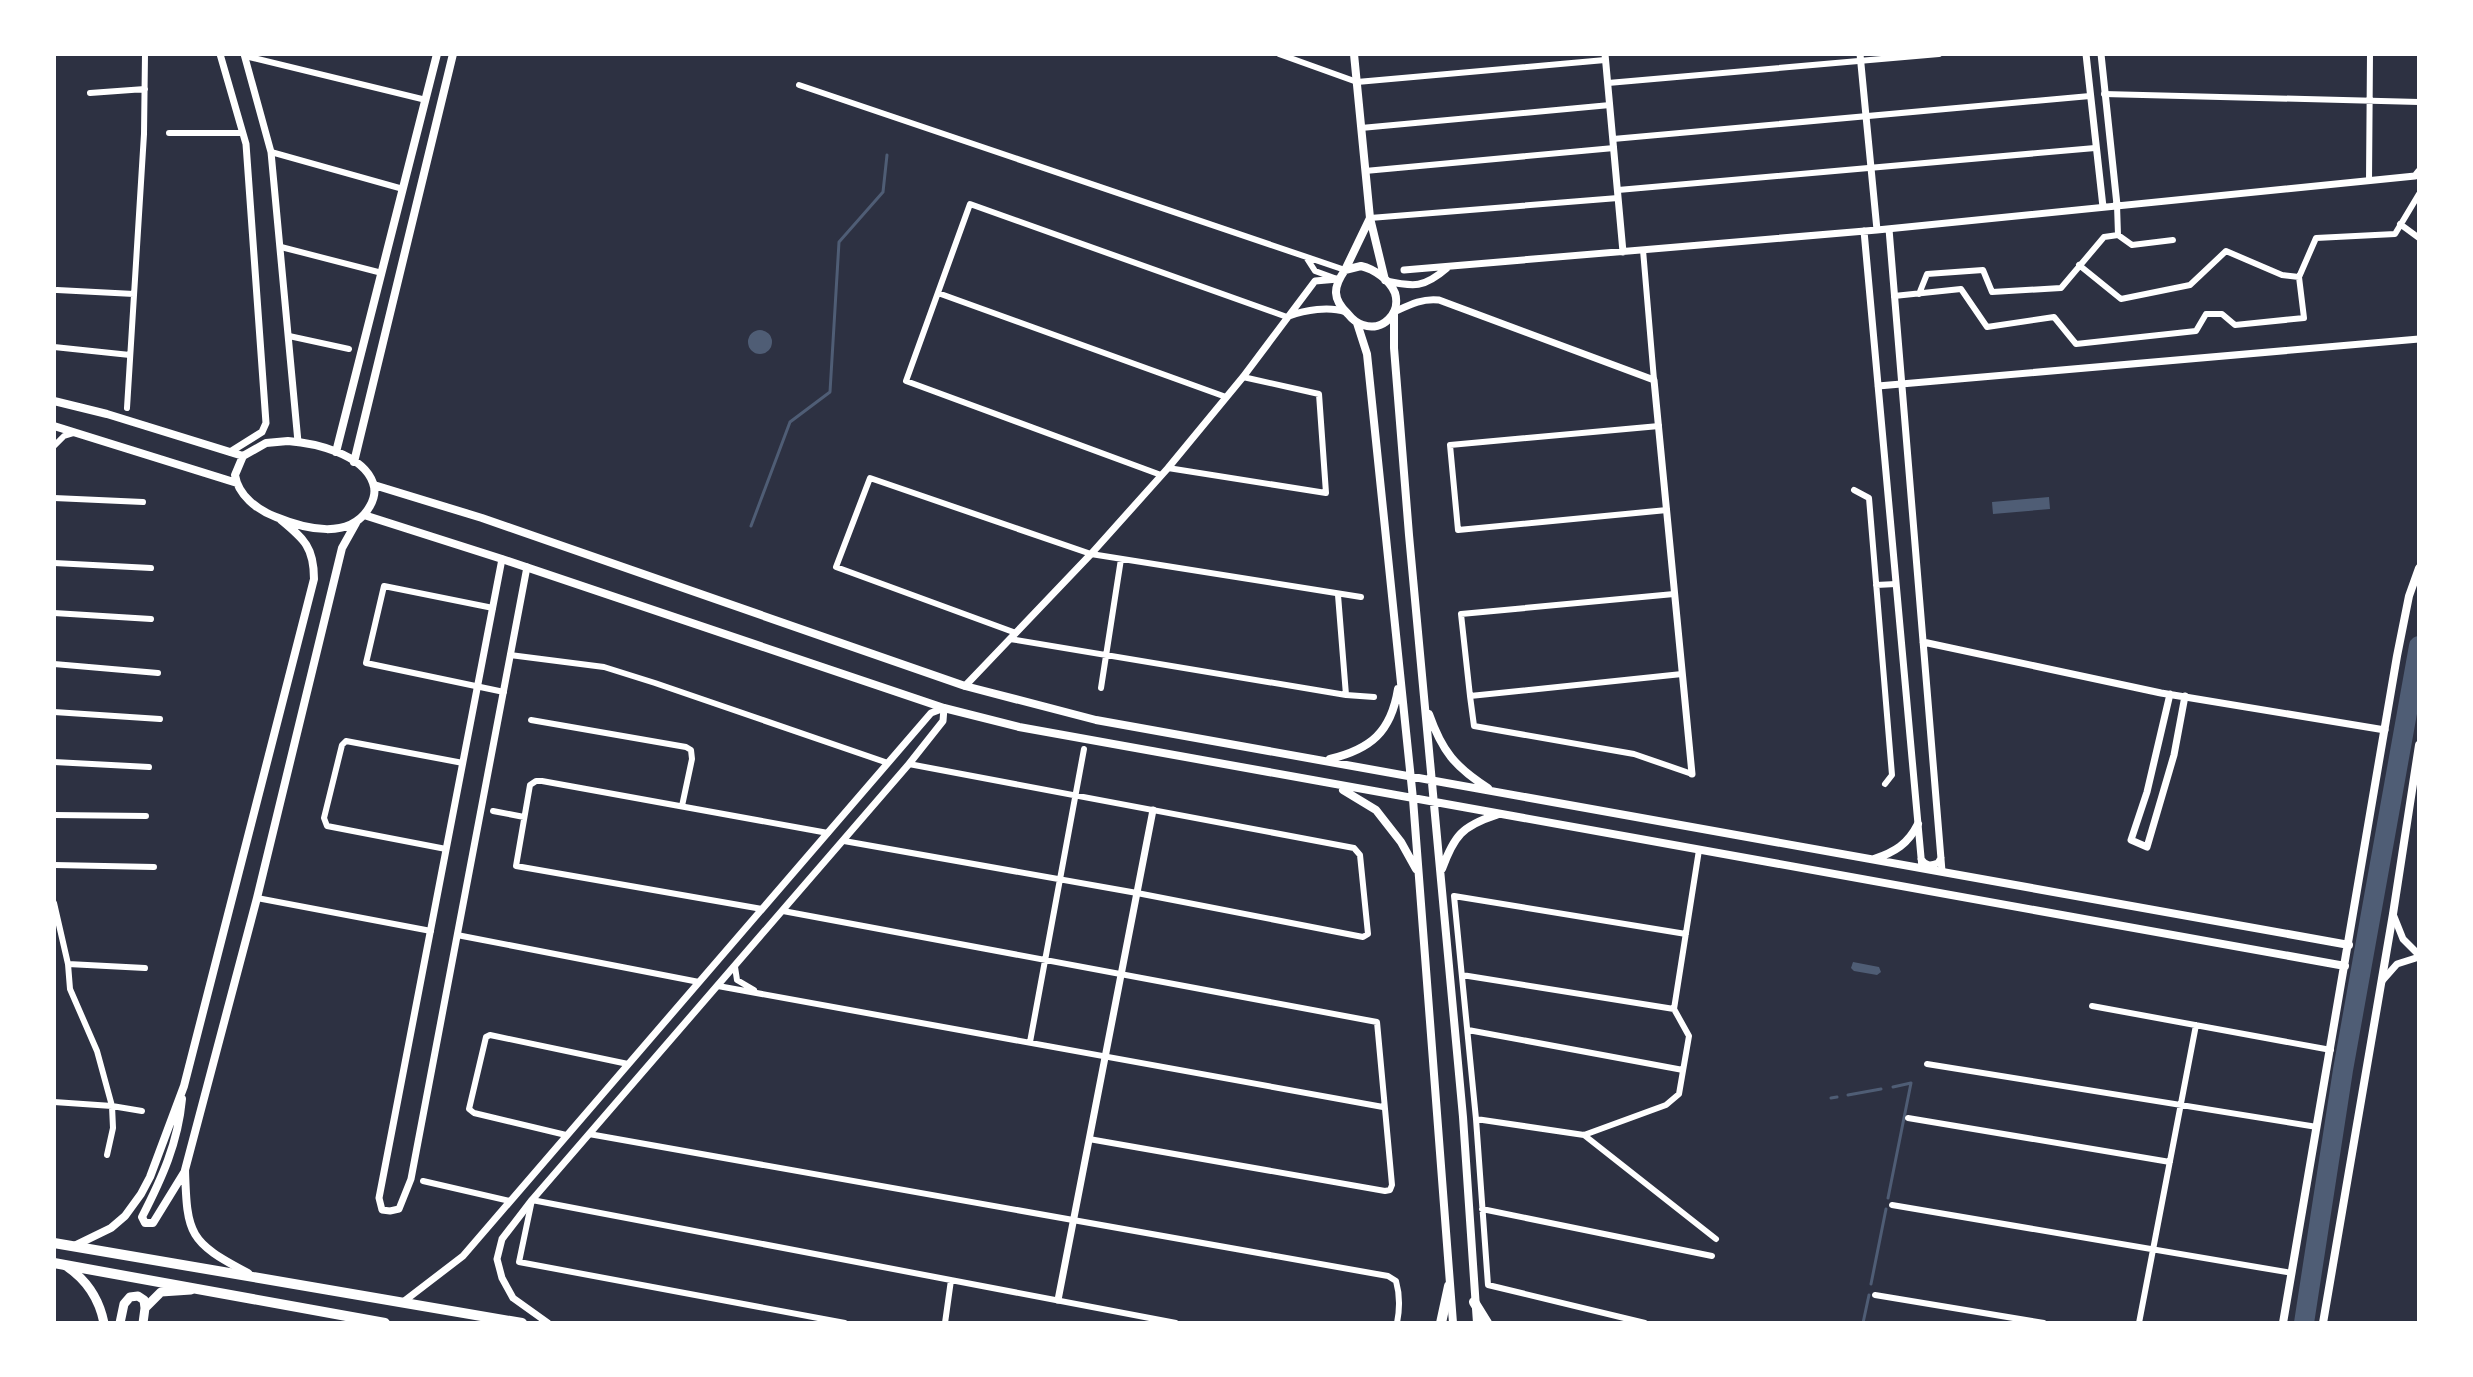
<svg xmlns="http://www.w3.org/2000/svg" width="2473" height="1377" font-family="Spectral,serif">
<rect width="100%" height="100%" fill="#2d3142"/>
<path fill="#4f5d75" d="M748 342a12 12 0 1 1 24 0a12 12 0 1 1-24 0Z
M 2049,497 L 2050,509 L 1993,514 L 1992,502 Z
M 1853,962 L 1879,967 L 1881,972 L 1877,975 L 1854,971 L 1851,968 Z"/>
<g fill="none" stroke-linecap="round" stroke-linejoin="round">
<path stroke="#4f5d75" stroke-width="3" d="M 751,526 L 790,422 L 830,392 L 839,242 L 883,192 L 887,155
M 1848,1095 L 1881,1089
M 1831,1098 L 1837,1097
M 1888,1198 L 1911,1083 L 1893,1087
M 1871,1284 L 1886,1209
M 1863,1323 L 1869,1295"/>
<path stroke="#4f5d75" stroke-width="20" d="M 2304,1323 L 2343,1070 L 2419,646"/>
<path stroke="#fff" stroke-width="6" d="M 1279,54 L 1357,82 L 1605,60
M 245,56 L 426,100
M 1608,83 L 1939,54
M 799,85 L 1345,270
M 90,93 L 145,89
M 2104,94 L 2419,102
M 1361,128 L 1610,105
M 169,133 L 243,133
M 1613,139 L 2090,96
M 271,152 L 403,189
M 1365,171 L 1614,148
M 2369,180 L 2370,54
M 1618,190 L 2095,148
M 2117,205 L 2118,235
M 1370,218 L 1618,198
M 2400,224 L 2419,238
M 281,247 L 382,273
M 1643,250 L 1654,380
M 1306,257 L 1315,271 L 1337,279
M 2079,265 L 2121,299 L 2190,285 L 2226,251 L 2282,275 L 2299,277
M 57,290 L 134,294
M 938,293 L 1226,397
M 1919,294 L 1927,274 L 1983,270 L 1992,292 L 2061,288 L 2104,237 L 2118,235 L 2132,245 L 2173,240
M 1894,296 L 1961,289 L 1987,327 L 2054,317 L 2076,344 L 2196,331 L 2206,314 L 2222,314 L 2235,325 L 2304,318 L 2299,277 L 2316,238 L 2395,234 L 2419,194
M 289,336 L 349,349
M 54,347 L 130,355
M 127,408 L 144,134 L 145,54
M 1659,426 L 1450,445 L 1458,530 L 1667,510
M 54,446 L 64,436 L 74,433
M 1168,468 L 1326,493 L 1319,394 L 1243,377
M 1161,475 L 906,381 L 970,204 L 1287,317
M 1854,490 L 1869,498 L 1892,775 L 1885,784
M 54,498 L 143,502
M 54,563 L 151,568
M 1876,585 L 1896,584
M 1674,594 L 1461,614 L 1470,696 L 1682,674
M 1338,595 L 1346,695
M 493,608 L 384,586 L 366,663 L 504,692
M 54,613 L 151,619
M 1016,633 L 836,567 L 870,478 L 1091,554 L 1361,597
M 1010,639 L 1346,695 L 1374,697
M 510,655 L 604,667 L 655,683 L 888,763
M 54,664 L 158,673
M 1101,688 L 1121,559
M 1470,696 L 1474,726 L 1634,754 L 1692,774
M 54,712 L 160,719
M 531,720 L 686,747 L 691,750 L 692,759 L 682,806
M 54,762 L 149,767
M 493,811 L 524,817
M 54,815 L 146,816
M 844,841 L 1137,893 L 1363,937 L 1368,934 L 1360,855 L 1354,848 L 909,764
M 446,849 L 327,826 L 324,818 L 342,745 L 346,741 L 463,763
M 54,865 L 154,867
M 257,898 L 431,931
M 54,903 L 68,964 L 70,989 L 97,1051 L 112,1106 L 113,1128 L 107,1155
M 762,909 L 516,866 L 530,785 L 536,781 L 542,781 L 828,833
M 783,911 L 1377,1022 L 1392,1185 L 1390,1190 L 1385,1191 L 1089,1139
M 457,935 L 699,982
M 68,964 L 145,968
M 735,967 L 737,980 L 754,990
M 1462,975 L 1674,1009
M 718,986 L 1383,1107
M 2092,1006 L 2331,1050
M 1468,1030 L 1683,1070
M 1030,1042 L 1084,749
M 1927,1064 L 2317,1127
M 54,1102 L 112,1106 L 142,1111
M 1908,1118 L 2170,1162
M 1476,1119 L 1584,1135 L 1666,1105 L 1679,1094 L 1689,1036 L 1674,1009 L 1699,850
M 589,1134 L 1388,1276 L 1396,1281 C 1400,1295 1400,1308 1397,1323
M 566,1135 L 474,1113 L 469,1109 L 486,1037 L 490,1035 L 628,1064
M 1584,1135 L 1716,1239
M 423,1181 L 510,1201
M 1892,1205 L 2292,1273
M 1482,1209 L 1712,1256
M 1875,1295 L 2044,1323
M 845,1323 L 519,1262 L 532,1200 L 1176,1323
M 945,1323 L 951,1280
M 1645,1323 L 1488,1285 L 1476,1119 L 1454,896 L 1686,934
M 2139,1323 L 2196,1025"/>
<path stroke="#fff" stroke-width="7" d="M 220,54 L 246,144 L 266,423 L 262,432 L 230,452
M 244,54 L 271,152 L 298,442
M 1605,54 L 1623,252
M 1860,54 L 1877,230
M 2086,54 L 2103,207
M 2101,54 L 2117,205
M 1889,229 L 1942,871
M 1864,231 L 1922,868
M 1404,270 L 1877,230 L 2415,176 L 2419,171
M 1386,281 C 1414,287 1424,288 1447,268
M 1394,312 C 1409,305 1422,298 1439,300 L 1654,380 L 1692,774
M 1289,316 C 1305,310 1329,306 1346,312
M 1878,386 L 2419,339
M 502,559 L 379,1198 L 382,1210 L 390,1211 L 399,1209 L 411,1179 L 527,567
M 1923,642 L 2161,693 L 2385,730
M 965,686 L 1091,554 L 1168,468 L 1243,377 L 1315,281 L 1338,279
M 2170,694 L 2147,792 L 2131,840 L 2147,847 L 2174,755 L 2185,696
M 1921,859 C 1926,866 1930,866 1938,863 L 1941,858
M 2393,914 L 2403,939 L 2419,955
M 2382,981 L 2397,964 L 2419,957
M 1058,1300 L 1153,810
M 403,1302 L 463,1256 L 931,713 L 944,708 L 943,721 L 909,764 L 532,1200 L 502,1239 L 497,1259 L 502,1278 L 513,1298 L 548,1323"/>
<path stroke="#fff" stroke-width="8" d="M 1354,54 L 1370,218
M 1361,266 C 1374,269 1390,280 1395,293 C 1401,313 1383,332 1363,325 C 1356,323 1352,319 1348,314 C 1332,299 1333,287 1345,270 Z
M 1345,270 L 1370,218 L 1385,280
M 1394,312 L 1394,348 L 1409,535 L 1463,1117 L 1477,1323
M 1357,323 L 1367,354 L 1413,799 L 1453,1323
M 54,401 L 107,414 L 243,456
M 54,426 L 237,483
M 288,441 C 315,443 363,454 373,483 C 376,491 374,499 370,506 C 351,541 305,529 276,517 C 257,510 238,495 235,475 L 243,456 L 266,443 Z
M 336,452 L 437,54
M 354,462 L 453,54
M 374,485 L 482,518 L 965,686 L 1096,720 L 2349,945
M 364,515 L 502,559 L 944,708 L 1019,727 L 2345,966
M 1429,714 C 1442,751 1455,767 1488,788
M 1330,759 C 1371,749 1391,732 1398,689
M 1343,790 L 1376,810 L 1401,842 L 1416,869
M 1874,859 C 1895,852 1908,844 1918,824
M 1442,869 C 1454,836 1462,826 1496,815
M 182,1099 C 178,1143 162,1178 142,1217 L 145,1223 L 153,1223 L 185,1171
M 74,1246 L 111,1228 L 125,1216 L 141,1194 L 150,1177 L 184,1086 L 314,579 C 314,547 304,539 281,520
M 248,1273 C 189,1242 187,1235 185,1170 L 257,898 L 342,548 L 356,523
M 2283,1323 L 2397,656 L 2409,596 L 2419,568
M 2323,1323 L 2393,914 L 2419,745"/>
<path stroke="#fff" stroke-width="9" d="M 66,1266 C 87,1280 99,1298 104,1323
M 145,1308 L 161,1292 L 191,1290
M 120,1323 L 124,1304 L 130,1297 L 138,1296 L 144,1300 L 145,1308
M 143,1323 L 145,1308"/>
<path stroke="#fff" stroke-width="10" d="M 54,1243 L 522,1323
M 54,1263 L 385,1323
M 1474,1302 L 1487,1323
M 1441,1323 L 1449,1286"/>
</g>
<rect width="2473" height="1377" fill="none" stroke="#ffffff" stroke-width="112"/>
</svg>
